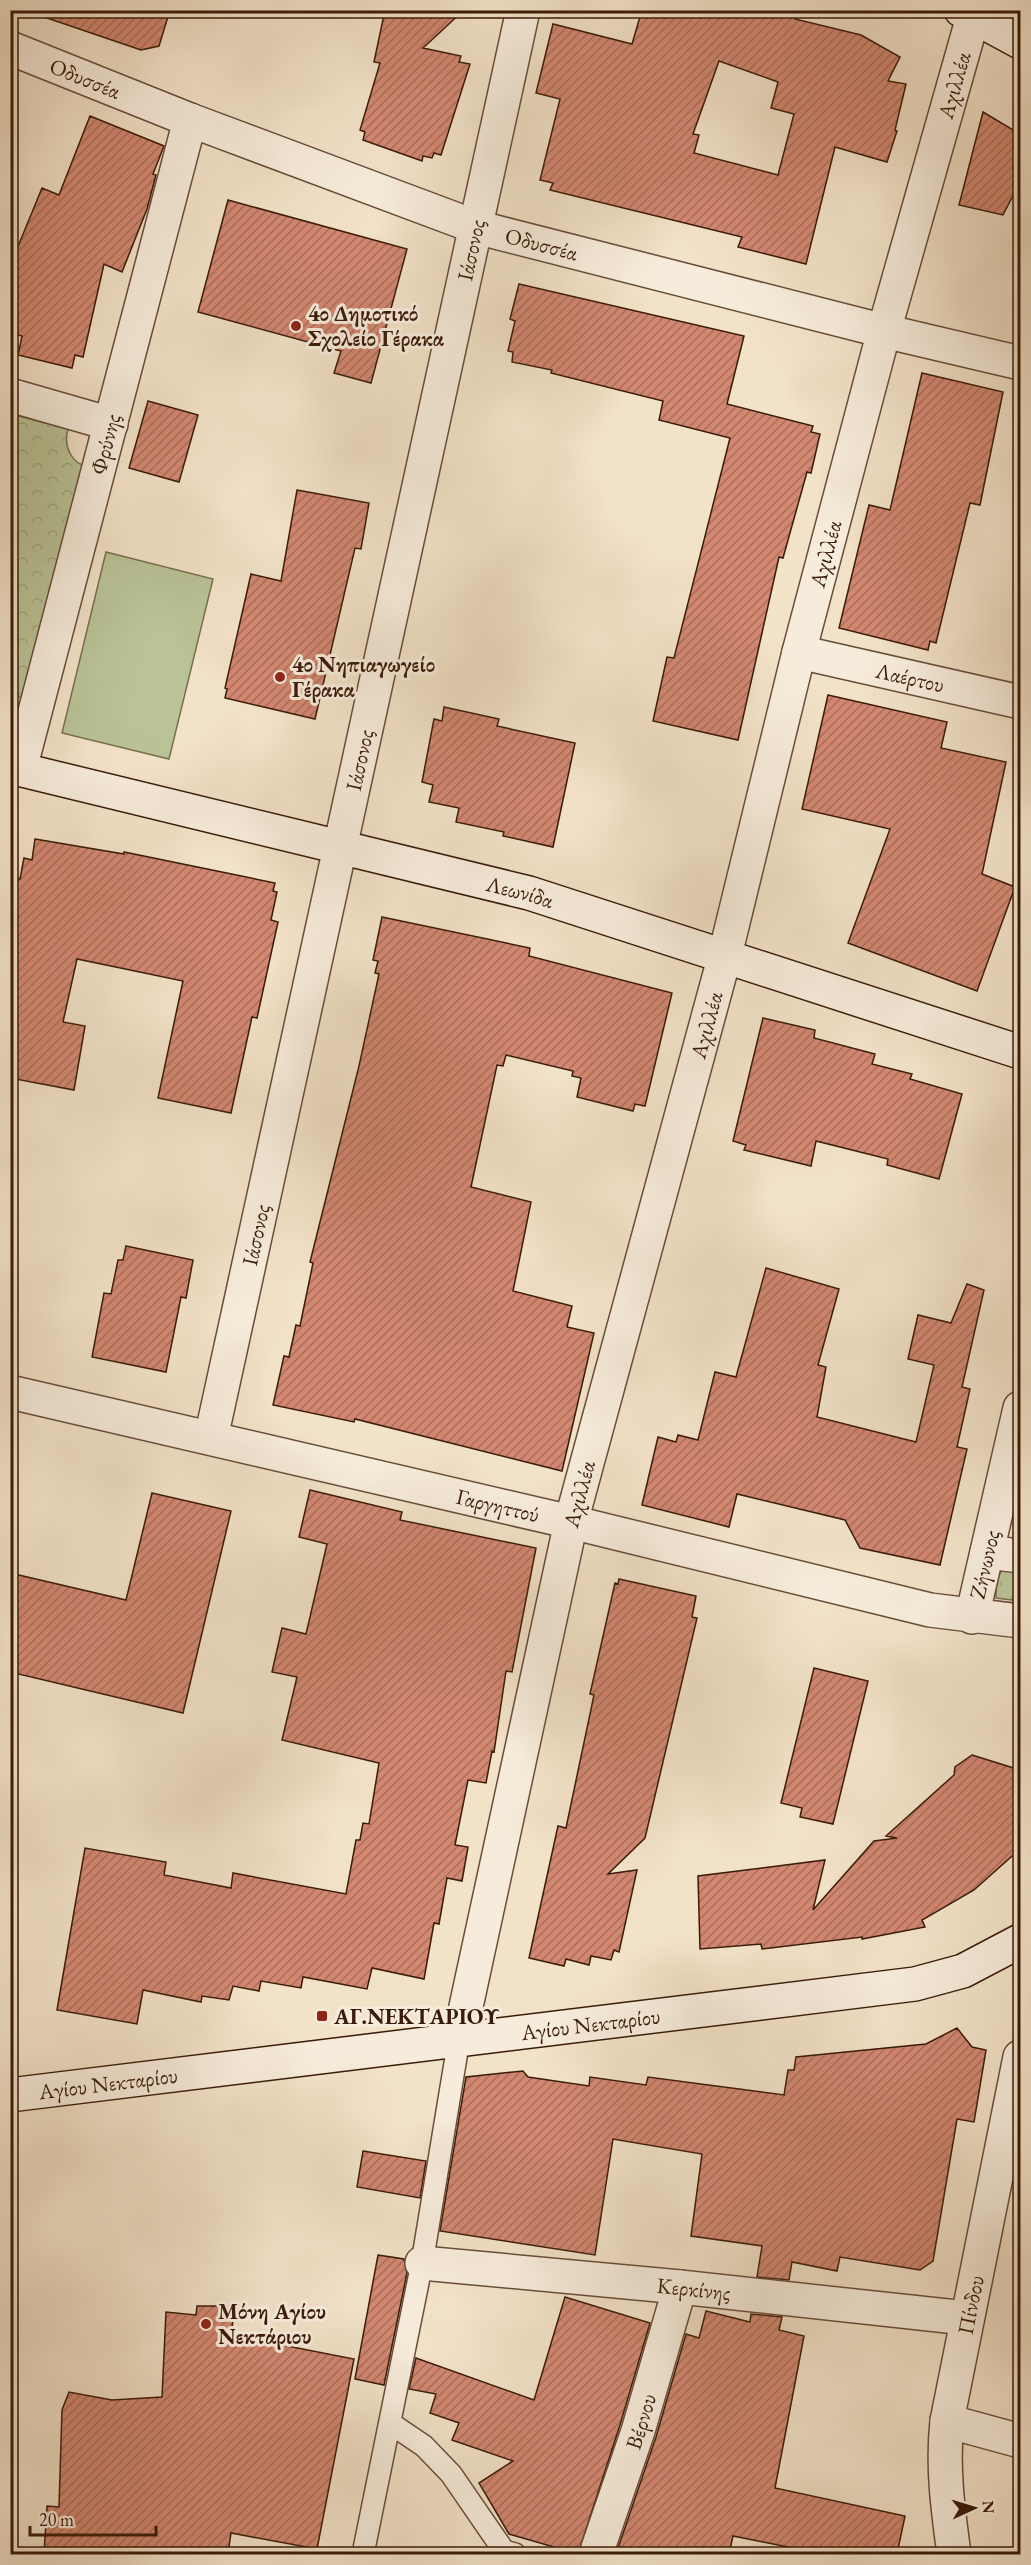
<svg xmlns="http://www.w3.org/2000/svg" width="1031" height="2565" font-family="'EB Garamond',serif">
<defs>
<pattern id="grass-tufts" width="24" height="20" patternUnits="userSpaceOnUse" patternTransform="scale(1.5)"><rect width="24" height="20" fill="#b9c397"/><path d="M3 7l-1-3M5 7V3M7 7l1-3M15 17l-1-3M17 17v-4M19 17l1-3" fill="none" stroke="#a0a781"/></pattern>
<pattern id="park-crowns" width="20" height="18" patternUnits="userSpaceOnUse" patternTransform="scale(1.5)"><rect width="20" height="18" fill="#b9c397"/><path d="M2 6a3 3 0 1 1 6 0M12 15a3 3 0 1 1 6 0" fill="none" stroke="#a0a781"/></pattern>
<pattern id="building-hatch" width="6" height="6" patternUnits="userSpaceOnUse" patternTransform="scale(1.5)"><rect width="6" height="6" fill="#d28771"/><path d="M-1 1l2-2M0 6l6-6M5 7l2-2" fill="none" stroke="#ab6e5b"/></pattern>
</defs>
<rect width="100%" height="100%" fill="#f2e2c8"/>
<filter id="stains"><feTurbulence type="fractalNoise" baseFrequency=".00333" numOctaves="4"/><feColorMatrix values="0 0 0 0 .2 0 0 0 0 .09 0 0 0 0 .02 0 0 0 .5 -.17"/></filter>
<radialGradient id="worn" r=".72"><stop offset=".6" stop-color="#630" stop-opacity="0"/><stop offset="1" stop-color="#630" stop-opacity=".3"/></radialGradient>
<path fill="url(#grass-tufts)" stroke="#7a6f50" stroke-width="1.5" d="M 1004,1566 L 1020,1568 L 1020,1601 L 996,1598 L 996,1581 Z"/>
<path fill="url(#park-crowns)" stroke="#7a6f50" stroke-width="1.5" d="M 11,414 L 68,429 C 63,446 71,464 89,467 L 29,700 L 11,695 Z"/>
<path fill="#b9c397" stroke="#7a6f50" stroke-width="1.5" d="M 106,552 L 213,579 L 169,759 L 62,733 Z"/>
<path fill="url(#building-hatch)" stroke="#3a1b09" stroke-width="1.5" fill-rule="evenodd" d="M 42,10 L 170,10 L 159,46 L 141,50 L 41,16 Z
M 385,10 L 464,10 L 423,48 L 461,56 L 459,62 L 470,64 L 441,155 L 434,153 L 432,158 L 423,156 L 422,161 L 363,140 L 365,132 L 360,130 L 380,63 L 374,62 Z
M 642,10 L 797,10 L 795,19 L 861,35 L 900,57 L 888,81 L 906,84 L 895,130 L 897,131 L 887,162 L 835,147 L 806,264 L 738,247 L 742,237 L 550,190 L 553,183 L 540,180 L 560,99 L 536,93 L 553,24 L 632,44 ZM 719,61 L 778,82 L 771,108 L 794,114 L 778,175 L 694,153 L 699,135 L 693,134 Z
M 983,112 L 1020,134 L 1020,182 L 1003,215 L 959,205 Z
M 90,116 L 164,146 L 153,174 L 156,175 L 147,209 L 122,272 L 104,264 L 83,357 L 75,355 L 72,368 L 18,355 L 22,336 L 10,333 L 10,266 L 42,188 L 59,195 Z
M 228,200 L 407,249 L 371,383 L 334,373 L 341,351 L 198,312 Z
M 519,284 L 744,336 L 727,404 L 813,426 L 811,432 L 820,434 L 811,473 L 807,472 L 783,558 L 779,557 L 738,740 L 653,721 L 667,657 L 674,658 L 730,438 L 659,420 L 663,401 L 551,373 L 552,370 L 512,362 L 513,352 L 508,351 L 515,321 L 510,319 Z
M 922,373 L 1003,392 L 980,505 L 970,503 L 936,643 L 930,641 L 928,650 L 839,628 L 869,505 L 890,510 Z
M 148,401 L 198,415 L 179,482 L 129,468 Z
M 297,490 L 369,503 L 361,549 L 355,548 L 315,719 L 225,698 L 227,689 L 225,688 L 251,574 L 281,581 Z
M 828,695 L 947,722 L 941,748 L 1006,762 L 982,874 L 1015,887 L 977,991 L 848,943 L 890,829 L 802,809 Z
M 444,707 L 499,719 L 497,726 L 575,743 L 553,847 L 503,836 L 504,832 L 456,822 L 459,808 L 429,802 L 433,785 L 422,782 L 434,719 L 442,721 Z
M 35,839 L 124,854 L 124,852 L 275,883 L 273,891 L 277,892 L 271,920 L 278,922 L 257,1018 L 252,1017 L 231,1113 L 158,1098 L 183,981 L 77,959 L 63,1022 L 85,1026 L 74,1090 L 10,1078 L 10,918 L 17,878 L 20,879 L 24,858 L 32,860 Z
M 382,917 L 530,948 L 529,956 L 672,993 L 645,1106 L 635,1104 L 633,1111 L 577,1097 L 581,1078 L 572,1076 L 573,1071 L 506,1055 L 503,1066 L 497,1065 L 471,1187 L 531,1202 L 513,1291 L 572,1306 L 567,1327 L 594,1333 L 562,1471 L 355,1419 L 354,1422 L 273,1405 L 284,1356 L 289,1357 L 296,1325 L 300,1326 L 313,1263 L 310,1262 L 359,1066 L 379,974 L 375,973 L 378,961 L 373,960 Z
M 763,1018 L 815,1030 L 814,1038 L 875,1054 L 872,1064 L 912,1074 L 910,1079 L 962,1094 L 939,1179 L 887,1165 L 888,1159 L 816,1141 L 811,1166 L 744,1150 L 746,1145 L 733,1141 Z
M 126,1246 L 193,1260 L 186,1298 L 181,1297 L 166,1372 L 92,1357 L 104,1293 L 111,1294 L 118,1260 L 123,1260 Z
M 766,1268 L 839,1289 L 818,1365 L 826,1367 L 817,1417 L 916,1442 L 934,1365 L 908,1359 L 918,1315 L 951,1323 L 967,1284 L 984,1290 L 962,1387 L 970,1389 L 957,1447 L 967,1449 L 940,1565 L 860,1548 L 845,1520 L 737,1494 L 729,1527 L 642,1505 L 658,1437 L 676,1442 L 678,1435 L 698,1440 L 715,1372 L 736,1377 Z
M 310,1490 L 402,1512 L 400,1520 L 536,1548 L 512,1672 L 506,1671 L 494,1752 L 492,1751 L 486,1783 L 468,1780 L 455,1845 L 468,1847 L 462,1881 L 447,1878 L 439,1924 L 434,1923 L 424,1979 L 372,1968 L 367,1989 L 303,1977 L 301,1988 L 261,1981 L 259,1991 L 233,1986 L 229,2000 L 202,1996 L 201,2002 L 143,1990 L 137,2024 L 57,2010 L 85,1848 L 166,1862 L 164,1875 L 231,1888 L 233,1873 L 346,1894 L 356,1840 L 360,1840 L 363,1823 L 369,1824 L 379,1763 L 282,1740 L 297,1677 L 272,1672 L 282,1628 L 306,1634 L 327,1544 L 299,1537 Z
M 152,1493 L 231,1511 L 183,1713 L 10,1672 L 10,1573 L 126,1600 Z
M 619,1579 L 696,1596 L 692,1617 L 697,1618 L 645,1838 L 608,1874 L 637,1870 L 619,1952 L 614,1950 L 611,1960 L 591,1956 L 589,1965 L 566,1959 L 564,1966 L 529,1958 L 558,1826 L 566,1828 L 594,1695 L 590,1694 L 615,1583 L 618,1584 Z
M 814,1668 L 868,1681 L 833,1824 L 800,1817 L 802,1808 L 781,1803 Z
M 972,1755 L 1020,1770 L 1020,1849 L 974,1890 L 922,1920 L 925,1927 L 862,1939 L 862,1937 L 762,1949 L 761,1944 L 700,1949 L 698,1876 L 825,1860 L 813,1910 L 874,1841 L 897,1838 L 886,1836 L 954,1775 L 955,1767 Z
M 957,2028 L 972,2047 L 986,2050 L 974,2122 L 957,2119 L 933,2261 L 920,2270 L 840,2257 L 837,2271 L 792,2262 L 789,2280 L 757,2277 L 762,2246 L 691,2236 L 702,2154 L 613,2139 L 595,2255 L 440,2231 L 466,2077 L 523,2071 L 528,2077 L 589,2086 L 590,2077 L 646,2085 L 648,2077 L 784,2095 L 788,2070 L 794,2070 L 796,2057 L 926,2044 Z
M 363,2151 L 426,2161 L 420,2198 L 357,2187 Z
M 378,2255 L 404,2259 L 407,2273 L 384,2385 L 355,2379 Z
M 565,2297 L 650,2323 L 620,2425 L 578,2554 L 509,2534 L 479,2483 L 513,2461 L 452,2440 L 459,2423 L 430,2413 L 436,2394 L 409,2389 L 416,2358 L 534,2400 Z
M 197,2306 L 235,2306 L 231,2335 L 354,2359 L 317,2549 L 231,2533 L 228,2554 L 44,2554 L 47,2506 L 59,2507 L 62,2410 L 69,2392 L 112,2400 L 162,2397 L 166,2312 L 196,2315 Z
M 706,2311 L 750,2322 L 751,2314 L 782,2317 L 779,2330 L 804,2336 L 775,2488 L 905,2516 L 897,2554 L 848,2554 L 814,2547 L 813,2552 L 733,2536 L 729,2554 L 616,2554 L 656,2437 L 686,2334 L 699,2338 Z"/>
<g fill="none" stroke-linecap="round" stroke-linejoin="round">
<defs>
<path id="lane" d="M 390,2423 L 424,2446 L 451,2474 L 504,2551 L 515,2554
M 363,2554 L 422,2263 L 459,2039"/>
<g id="street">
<path id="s1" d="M 10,48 L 190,120 L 476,227 L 884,331 L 1020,363"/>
<path d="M 10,395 L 111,424"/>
<path id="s2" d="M 799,652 L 1020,702"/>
<path id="s3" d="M 20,769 L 190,120"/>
<path id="s4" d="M 10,1392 L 571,1522 L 930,1610 L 1020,1621"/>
<path id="s5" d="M 211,1438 L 523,10"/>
<path d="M 987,1552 L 1020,1556"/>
<path id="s6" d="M 972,1617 L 1020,1408"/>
<path id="s7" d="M 459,2039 L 571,1522 L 725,955 L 799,652 L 884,331 L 973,17"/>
<path id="s8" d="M 422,2263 L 680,2287 L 966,2318"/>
<path d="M 947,2421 L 1020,2441"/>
<path id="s9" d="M 596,2554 L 638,2431 L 680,2287"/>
<path id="s10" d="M 954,2554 C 948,2510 942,2467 947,2421 L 1020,2057"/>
</g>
<g id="secondary">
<path d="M 961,10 L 1020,42"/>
<path id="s11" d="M 10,767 L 529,893 L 1020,1052"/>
<path id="s12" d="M 10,2095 L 915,1984 L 963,1971 L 1020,1941"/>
</g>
</defs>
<use href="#lane" stroke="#684d39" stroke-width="24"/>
<use href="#street" stroke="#684d39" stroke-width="36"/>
<use href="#secondary" stroke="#3a1b09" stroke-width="36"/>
<use href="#lane" stroke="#f7ecdb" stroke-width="21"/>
<use href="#street" stroke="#f7ecdb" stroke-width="33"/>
<use href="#secondary" stroke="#f7ecdb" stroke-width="33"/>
</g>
<g fill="#8f2418" stroke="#f7ecdb" stroke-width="2">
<circle cx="296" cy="326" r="6"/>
<circle cx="280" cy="677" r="6"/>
<rect x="316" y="2010" width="12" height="12" rx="3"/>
<circle cx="206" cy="2324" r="6"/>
</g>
<g text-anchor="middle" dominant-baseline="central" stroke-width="6" stroke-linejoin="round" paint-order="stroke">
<g font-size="22" fill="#3a1b09" stroke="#f7ecdb">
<text stroke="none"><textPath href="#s1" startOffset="81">Οδυσσέα</textPath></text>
<text stroke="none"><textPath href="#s7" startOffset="2016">Αχιλλέα</textPath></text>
<text stroke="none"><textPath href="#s1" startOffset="567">Οδυσσέα</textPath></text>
<text stroke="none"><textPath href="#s5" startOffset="1216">Ιάσονος</textPath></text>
<text stroke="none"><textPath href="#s3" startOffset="336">Φρύνης</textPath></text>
<text stroke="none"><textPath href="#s7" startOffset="1530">Αχιλλέα</textPath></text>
<text stroke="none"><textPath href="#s2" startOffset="114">Λαέρτου</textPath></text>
<text stroke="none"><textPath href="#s5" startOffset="694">Ιάσονος</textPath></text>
<text stroke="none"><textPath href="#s11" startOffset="525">Λεωνίδα</textPath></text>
<text stroke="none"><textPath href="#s7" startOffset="1044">Αχιλλέα</textPath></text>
<text stroke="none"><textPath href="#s5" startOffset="208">Ιάσονος</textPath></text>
<text stroke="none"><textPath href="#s7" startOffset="558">Αχιλλέα</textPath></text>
<text stroke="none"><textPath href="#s4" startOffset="501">Γαργηττού</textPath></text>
<text stroke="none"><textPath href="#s6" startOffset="54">Ζήνωνος</textPath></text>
<text stroke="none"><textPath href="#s12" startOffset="585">Αγίου Νεκταρίου</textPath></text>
<text stroke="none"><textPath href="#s12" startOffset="99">Αγίου Νεκταρίου</textPath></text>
<text stroke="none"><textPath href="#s8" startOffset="273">Κερκίνης</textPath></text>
<text stroke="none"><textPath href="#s10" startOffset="252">Πίνδου</textPath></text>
<text stroke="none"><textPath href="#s9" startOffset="140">Βέρνου</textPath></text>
</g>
<g font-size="22" font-weight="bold" fill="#3a1b09" stroke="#f7ecdb" text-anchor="start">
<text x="308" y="313">4ο Δημοτικό<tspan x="308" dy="25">Σχολείο Γέρακα</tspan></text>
<text x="292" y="664">4ο Νηπιαγωγείο<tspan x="292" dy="25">Γέρακα</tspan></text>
<text x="334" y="2016">ΑΓ.ΝΕΚΤΑΡΙΟΥ</text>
<text x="218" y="2311">Μόνη Αγίου<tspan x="218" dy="25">Νεκτάριου</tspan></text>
</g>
</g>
<rect width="1031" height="2565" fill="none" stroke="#f2e2c8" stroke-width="36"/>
<rect x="12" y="12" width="1007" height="2541" fill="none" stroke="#3a1b09" stroke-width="3"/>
<rect x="18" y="18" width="995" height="2529" fill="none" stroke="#3a1b09" stroke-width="1.5"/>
<g transform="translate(974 2508) rotate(86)" stroke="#f7ecdb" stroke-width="4.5" paint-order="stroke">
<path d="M0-4.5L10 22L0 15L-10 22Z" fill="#3a1b09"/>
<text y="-9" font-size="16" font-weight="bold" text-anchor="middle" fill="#3a1b09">N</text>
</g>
<path d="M30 2526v9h126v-9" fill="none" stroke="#3a1b09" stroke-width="3"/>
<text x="39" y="2526" font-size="18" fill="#3a1b09" stroke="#f7ecdb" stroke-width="4.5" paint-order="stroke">20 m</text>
<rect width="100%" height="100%" filter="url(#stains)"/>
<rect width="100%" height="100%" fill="url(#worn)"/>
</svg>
